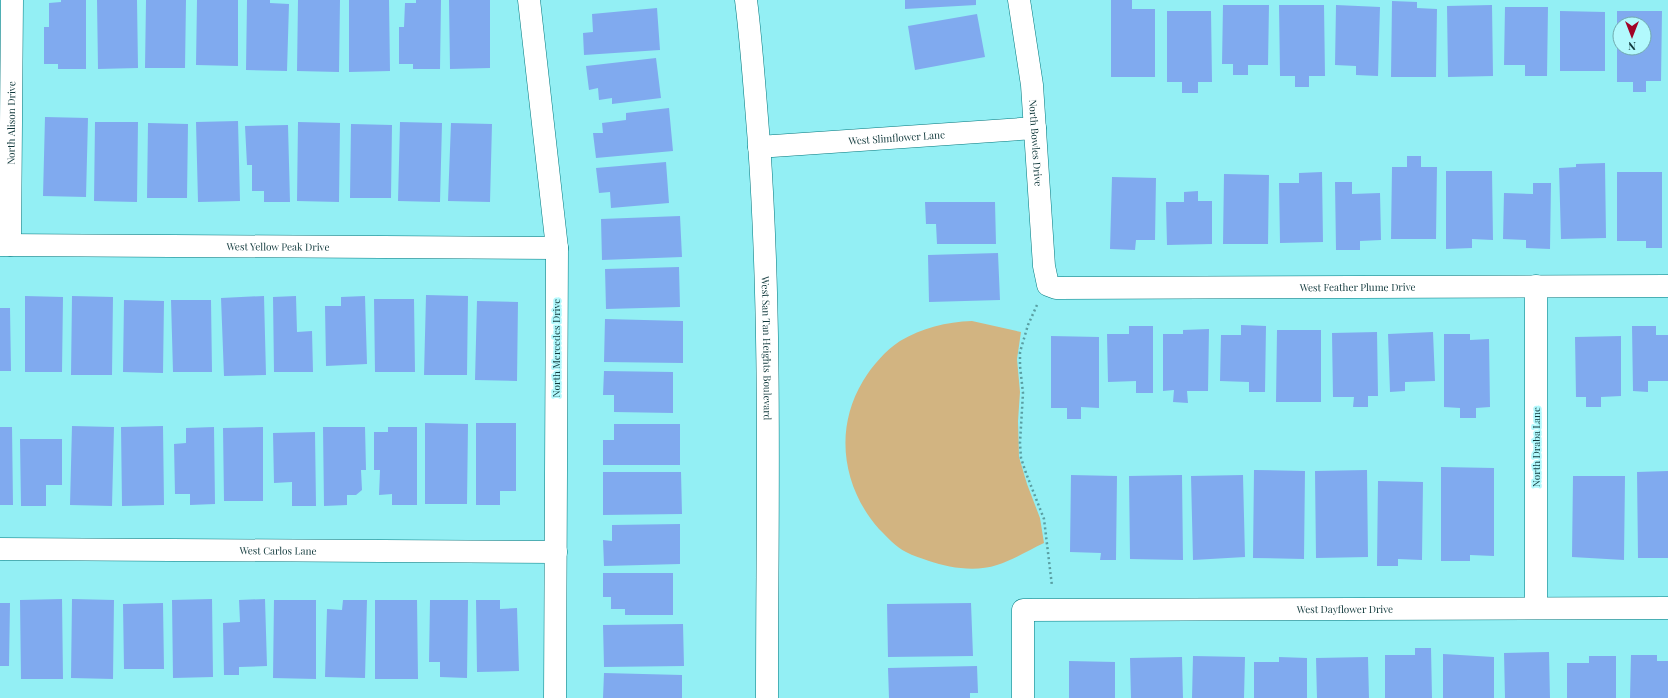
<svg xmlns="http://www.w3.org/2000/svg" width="1668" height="698" font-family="'Playfair Display',serif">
<rect width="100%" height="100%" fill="#93eff4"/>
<path fill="#d2b481" d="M 972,321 L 1021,332 L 1017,359 L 1020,392 L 1018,421 L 1019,457 L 1027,484 L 1040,518 L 1044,543 C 1029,550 1013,560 997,565 C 976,572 949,568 929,561 C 922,558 913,556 906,552 C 896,547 887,537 879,529 C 842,487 834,429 863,381 C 872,366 885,351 900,341 C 922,328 946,322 972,321 Z"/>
<path fill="#80aaef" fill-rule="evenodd" d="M 61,0 L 86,0 L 86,69 L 58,69 L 58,64 L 44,64 L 44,27 L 49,27 L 49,3 L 61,2 Z
M 97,0 L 137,0 L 138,68 L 98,69 Z
M 146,0 L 186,0 L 185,68 L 145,68 Z
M 197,0 L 238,0 L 238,66 L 196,65 Z
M 247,0 L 270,0 L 270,3 L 289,4 L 287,71 L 246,70 Z
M 298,0 L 340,0 L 339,72 L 297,71 Z
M 349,0 L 389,0 L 390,71 L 349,72 Z
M 416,0 L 441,0 L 440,69 L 413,69 L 413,64 L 399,64 L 399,27 L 404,27 L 405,3 L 416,3 Z
M 449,0 L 490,0 L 490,68 L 450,69 Z
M 905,0 L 976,0 L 976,5 L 905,9 Z
M 1111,0 L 1132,0 L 1132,9 L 1155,9 L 1155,77 L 1111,77 Z
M 1392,1 L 1417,2 L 1417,8 L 1437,9 L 1436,77 L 1391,77 Z
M 1223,5 L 1269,5 L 1268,65 L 1248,65 L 1248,75 L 1233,75 L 1233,64 L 1222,64 Z
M 1279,5 L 1324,5 L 1325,76 L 1309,76 L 1309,87 L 1295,87 L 1295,76 L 1280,76 Z
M 1336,5 L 1380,7 L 1378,76 L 1356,75 L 1356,66 L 1335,65 Z
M 1492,5 L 1493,76 L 1448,77 L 1447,6 Z
M 1505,7 L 1548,7 L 1547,76 L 1525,76 L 1525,65 L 1504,65 Z
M 657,8 L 660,50 L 584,55 L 583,33 L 593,32 L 592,14 Z
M 1167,11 L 1211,11 L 1212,82 L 1198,82 L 1198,93 L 1182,93 L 1182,82 L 1167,82 Z
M 1560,11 L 1605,12 L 1605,71 L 1560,71 Z
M 1617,11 L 1662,11 L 1661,81 L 1646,81 L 1646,92 L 1633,92 L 1633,82 L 1617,82 ZM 1620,24 L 1644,24 L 1644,48 L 1620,48 Z
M 977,14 L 985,57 L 915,70 L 908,26 Z
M 656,58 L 661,98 L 612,104 L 612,98 L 599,100 L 598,88 L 589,90 L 586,66 Z
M 669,108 L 673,151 L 596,158 L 593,133 L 603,133 L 602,123 L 626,120 L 626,113 Z
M 45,117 L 88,118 L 86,197 L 43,196 Z
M 238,121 L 240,201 L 198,202 L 196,122 Z
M 95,122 L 138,122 L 137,202 L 94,201 Z
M 298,122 L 340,123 L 339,202 L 297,201 Z
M 400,122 L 442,123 L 440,202 L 398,201 Z
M 148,123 L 188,124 L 187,198 L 147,198 Z
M 451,123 L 492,124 L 490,202 L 448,201 Z
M 351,124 L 392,125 L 391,198 L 350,198 Z
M 288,125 L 290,202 L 264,202 L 264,191 L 252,191 L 252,165 L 247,165 L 245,126 Z
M 1407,156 L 1421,156 L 1421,167 L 1437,167 L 1436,239 L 1391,239 L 1392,167 L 1407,167 Z
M 666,162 L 669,203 L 611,208 L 610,192 L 599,193 L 596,168 Z
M 1605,163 L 1606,238 L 1561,239 L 1559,168 L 1576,167 L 1576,164 Z
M 1446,171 L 1492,171 L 1493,240 L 1472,239 L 1472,248 L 1446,249 Z
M 1322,172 L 1323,242 L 1280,243 L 1279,183 L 1299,183 L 1299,173 Z
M 1617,172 L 1662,172 L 1662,248 L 1646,248 L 1646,241 L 1617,241 Z
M 1224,174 L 1269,175 L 1268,244 L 1223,244 Z
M 1112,177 L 1156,178 L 1155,240 L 1136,240 L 1135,250 L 1110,249 Z
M 1335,182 L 1352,182 L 1352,194 L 1380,193 L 1381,240 L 1360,241 L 1360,250 L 1336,250 Z
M 1533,183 L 1551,183 L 1550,249 L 1526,248 L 1526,240 L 1503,239 L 1504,193 L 1533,194 Z
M 1198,191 L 1198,201 L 1212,201 L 1212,244 L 1167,245 L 1166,202 L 1184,202 L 1184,192 Z
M 925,202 L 995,202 L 996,244 L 937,244 L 936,224 L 926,224 Z
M 680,216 L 682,257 L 602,260 L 601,219 Z
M 998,253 L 1000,300 L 929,302 L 928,255 Z
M 679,267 L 680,307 L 606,309 L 605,269 Z
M 426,295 L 468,296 L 467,375 L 424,375 Z
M 25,296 L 63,297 L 62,372 L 25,372 Z
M 72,296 L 113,297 L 112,375 L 71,375 Z
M 264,296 L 266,375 L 224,376 L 221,298 Z
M 296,296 L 297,332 L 312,331 L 313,372 L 274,372 L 273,297 Z
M 365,296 L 367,364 L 326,366 L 325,306 L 341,306 L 341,297 Z
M 374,299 L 414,299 L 415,372 L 375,372 Z
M 124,300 L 164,301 L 163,373 L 123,372 Z
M 171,300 L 211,300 L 212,372 L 173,372 Z
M 477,301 L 518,302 L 517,381 L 475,380 Z
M 0,308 L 10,308 L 11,371 L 0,371 Z
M 605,319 L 683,321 L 683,363 L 604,362 Z
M 1241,325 L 1266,326 L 1265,392 L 1249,392 L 1249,382 L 1220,381 L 1221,335 L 1241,335 Z
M 1129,326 L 1153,326 L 1153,393 L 1136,393 L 1136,381 L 1108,382 L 1107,334 L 1129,334 Z
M 1632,326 L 1656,326 L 1656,335 L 1668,335 L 1668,381 L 1648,381 L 1648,392 L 1633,391 Z
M 1209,329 L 1208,391 L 1187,391 L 1188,403 L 1173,402 L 1174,390 L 1163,391 L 1163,334 L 1183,334 L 1183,330 Z
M 1277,330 L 1321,330 L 1321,402 L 1276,402 Z
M 1377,332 L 1378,396 L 1368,396 L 1368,407 L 1353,407 L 1354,397 L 1333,397 L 1332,333 Z
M 1433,332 L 1435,381 L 1405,382 L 1405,391 L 1390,392 L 1388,334 Z
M 1444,334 L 1470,334 L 1470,340 L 1489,339 L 1490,407 L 1476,408 L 1476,418 L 1460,418 L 1460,408 L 1444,407 Z
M 1051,336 L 1099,337 L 1099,408 L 1081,407 L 1081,419 L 1067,419 L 1067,408 L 1051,408 Z
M 1621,336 L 1621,396 L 1601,397 L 1601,407 L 1586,407 L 1586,397 L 1576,397 L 1575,337 Z
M 604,371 L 673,372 L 673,413 L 614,412 L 614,395 L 603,395 Z
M 425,423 L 468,424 L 467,504 L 425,504 Z
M 476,423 L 516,423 L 516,491 L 500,491 L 500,505 L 476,505 Z
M 614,424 L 680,424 L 680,465 L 603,465 L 603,440 L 614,440 Z
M 72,426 L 114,427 L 112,506 L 70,505 Z
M 163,426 L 164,505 L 122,506 L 121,427 Z
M 0,427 L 12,427 L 13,505 L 0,505 Z
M 214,427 L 215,504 L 190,505 L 190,494 L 175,494 L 174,444 L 186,443 L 186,428 Z
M 263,427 L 263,501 L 224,501 L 223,428 Z
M 323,427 L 365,427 L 366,470 L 361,470 L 362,490 L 356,495 L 347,495 L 347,505 L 324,506 Z
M 388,427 L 417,427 L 417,505 L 392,505 L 392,494 L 379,495 L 380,470 L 374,470 L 374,432 L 388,432 Z
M 315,432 L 316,506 L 292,506 L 292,482 L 274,483 L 273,433 Z
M 20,439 L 62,439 L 62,485 L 46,485 L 46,506 L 21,506 Z
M 1441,467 L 1494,468 L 1494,556 L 1470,555 L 1470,561 L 1441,561 Z
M 1254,470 L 1305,471 L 1304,559 L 1253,558 Z
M 1367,470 L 1368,557 L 1316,558 L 1315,471 Z
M 1668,471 L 1668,558 L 1638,558 L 1637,472 Z
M 603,472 L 681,472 L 682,514 L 603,515 Z
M 1071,475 L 1117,476 L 1116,560 L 1100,560 L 1101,553 L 1070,552 Z
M 1182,475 L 1183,560 L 1130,559 L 1129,476 Z
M 1243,475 L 1245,557 L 1193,560 L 1191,476 Z
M 1573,476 L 1625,476 L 1624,560 L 1572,557 Z
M 1378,481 L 1423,482 L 1422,560 L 1398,559 L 1398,566 L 1377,566 Z
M 680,524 L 680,564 L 604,566 L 603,540 L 612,541 L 612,525 Z
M 603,573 L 673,573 L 673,615 L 625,615 L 625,609 L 611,609 L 611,597 L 603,597 Z
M 62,599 L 63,679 L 21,679 L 20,600 Z
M 72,599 L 114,600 L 113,679 L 71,678 Z
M 212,599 L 213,677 L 173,678 L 172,600 Z
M 265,599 L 267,666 L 239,667 L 239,675 L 224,675 L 223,623 L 240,622 L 239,600 Z
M 274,600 L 316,600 L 316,679 L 273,678 Z
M 343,600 L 367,600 L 365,678 L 325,677 L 327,609 L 342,610 Z
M 375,600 L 417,600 L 418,679 L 375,679 Z
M 430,600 L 468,600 L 467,678 L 440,677 L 440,662 L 429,662 Z
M 476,600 L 500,600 L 500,609 L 517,608 L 519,671 L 477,672 Z
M 0,603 L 10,603 L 9,666 L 0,666 Z
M 163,603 L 164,669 L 124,669 L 123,604 Z
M 971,603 L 973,656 L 888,657 L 887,604 Z
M 683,624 L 684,666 L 604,667 L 603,625 Z
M 1415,648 L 1431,648 L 1432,698 L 1385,698 L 1385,655 L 1415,655 Z
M 1549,652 L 1550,698 L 1505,698 L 1504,653 Z
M 1443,654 L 1494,657 L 1494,698 L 1443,698 Z
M 1631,655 L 1657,655 L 1657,661 L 1668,661 L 1668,698 L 1630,698 Z
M 1193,656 L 1245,657 L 1244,698 L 1192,698 Z
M 1589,656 L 1616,656 L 1616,698 L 1567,698 L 1567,663 L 1589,663 Z
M 1182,657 L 1183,698 L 1131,698 L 1130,658 Z
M 1279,657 L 1307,658 L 1307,698 L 1254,698 L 1254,662 L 1279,662 Z
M 1368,657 L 1369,698 L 1317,698 L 1316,658 Z
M 1069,661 L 1115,662 L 1115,698 L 1069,698 Z
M 977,666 L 978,693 L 970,693 L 970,698 L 889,698 L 888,668 Z
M 604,673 L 682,675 L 682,698 L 603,698 Z"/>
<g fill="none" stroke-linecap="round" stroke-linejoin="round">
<defs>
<g id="street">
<path d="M 529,0 L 557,248 L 555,698"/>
<path id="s1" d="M 1019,0 L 1032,85 L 1044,266 L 1048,285 L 1056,288 L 1668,286"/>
<path id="s2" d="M 759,147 L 1035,128"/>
<path id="s3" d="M 0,245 L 557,248"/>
<path id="s4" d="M 10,245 L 12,0"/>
<path d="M 1536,286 L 1536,608"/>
<path id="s5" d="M 0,549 L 556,552"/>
<path id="s6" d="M 1023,698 L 1023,610 L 1668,608"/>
</g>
<g id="secondary">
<path id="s7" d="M 746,0 C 752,48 755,95 759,143 C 772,328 767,513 767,698"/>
</g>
</defs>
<use href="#street" stroke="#01777d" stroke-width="23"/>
<use href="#secondary" stroke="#01777d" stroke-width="23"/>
<path stroke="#599ea2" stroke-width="2.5" stroke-dasharray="2 3" stroke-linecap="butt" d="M 1037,305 L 1028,325 L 1020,352 L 1020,366 L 1023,393 L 1020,443 L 1021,458 L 1026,473 L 1044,519 L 1052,586"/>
<use href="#street" stroke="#fff" stroke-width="22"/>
<use href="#secondary" stroke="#fff" stroke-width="22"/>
</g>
<g text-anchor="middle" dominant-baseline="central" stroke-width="3.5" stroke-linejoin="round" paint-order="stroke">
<g font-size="10" fill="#0f373a" stroke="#b2f9fd">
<text stroke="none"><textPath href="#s4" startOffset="122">North Alison Drive</textPath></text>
<text stroke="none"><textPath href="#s2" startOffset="138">West Slimflower Lane</textPath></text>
<text stroke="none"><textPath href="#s1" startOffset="144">North Bowles Drive</textPath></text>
<text stroke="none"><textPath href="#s3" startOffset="278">West Yellow Peak Drive</textPath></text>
<text stroke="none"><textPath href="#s1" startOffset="597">West Feather Plume Drive</textPath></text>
<text transform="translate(556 348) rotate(-90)">North Mercedes Drive</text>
<text stroke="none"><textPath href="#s7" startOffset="349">West San Tan Heights Boulevard</textPath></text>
<text transform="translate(1536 447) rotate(-90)">North Draba Lane</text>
<text stroke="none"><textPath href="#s5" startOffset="278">West Carlos Lane</textPath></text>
<text stroke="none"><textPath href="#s6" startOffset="410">West Dayflower Drive</textPath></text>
</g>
</g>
<g transform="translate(1632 36) rotate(180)"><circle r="19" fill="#b2f9fd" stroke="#71abaf"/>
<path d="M0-3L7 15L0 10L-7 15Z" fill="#a20327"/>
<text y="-6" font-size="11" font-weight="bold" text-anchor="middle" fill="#0f373a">N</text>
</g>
</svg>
